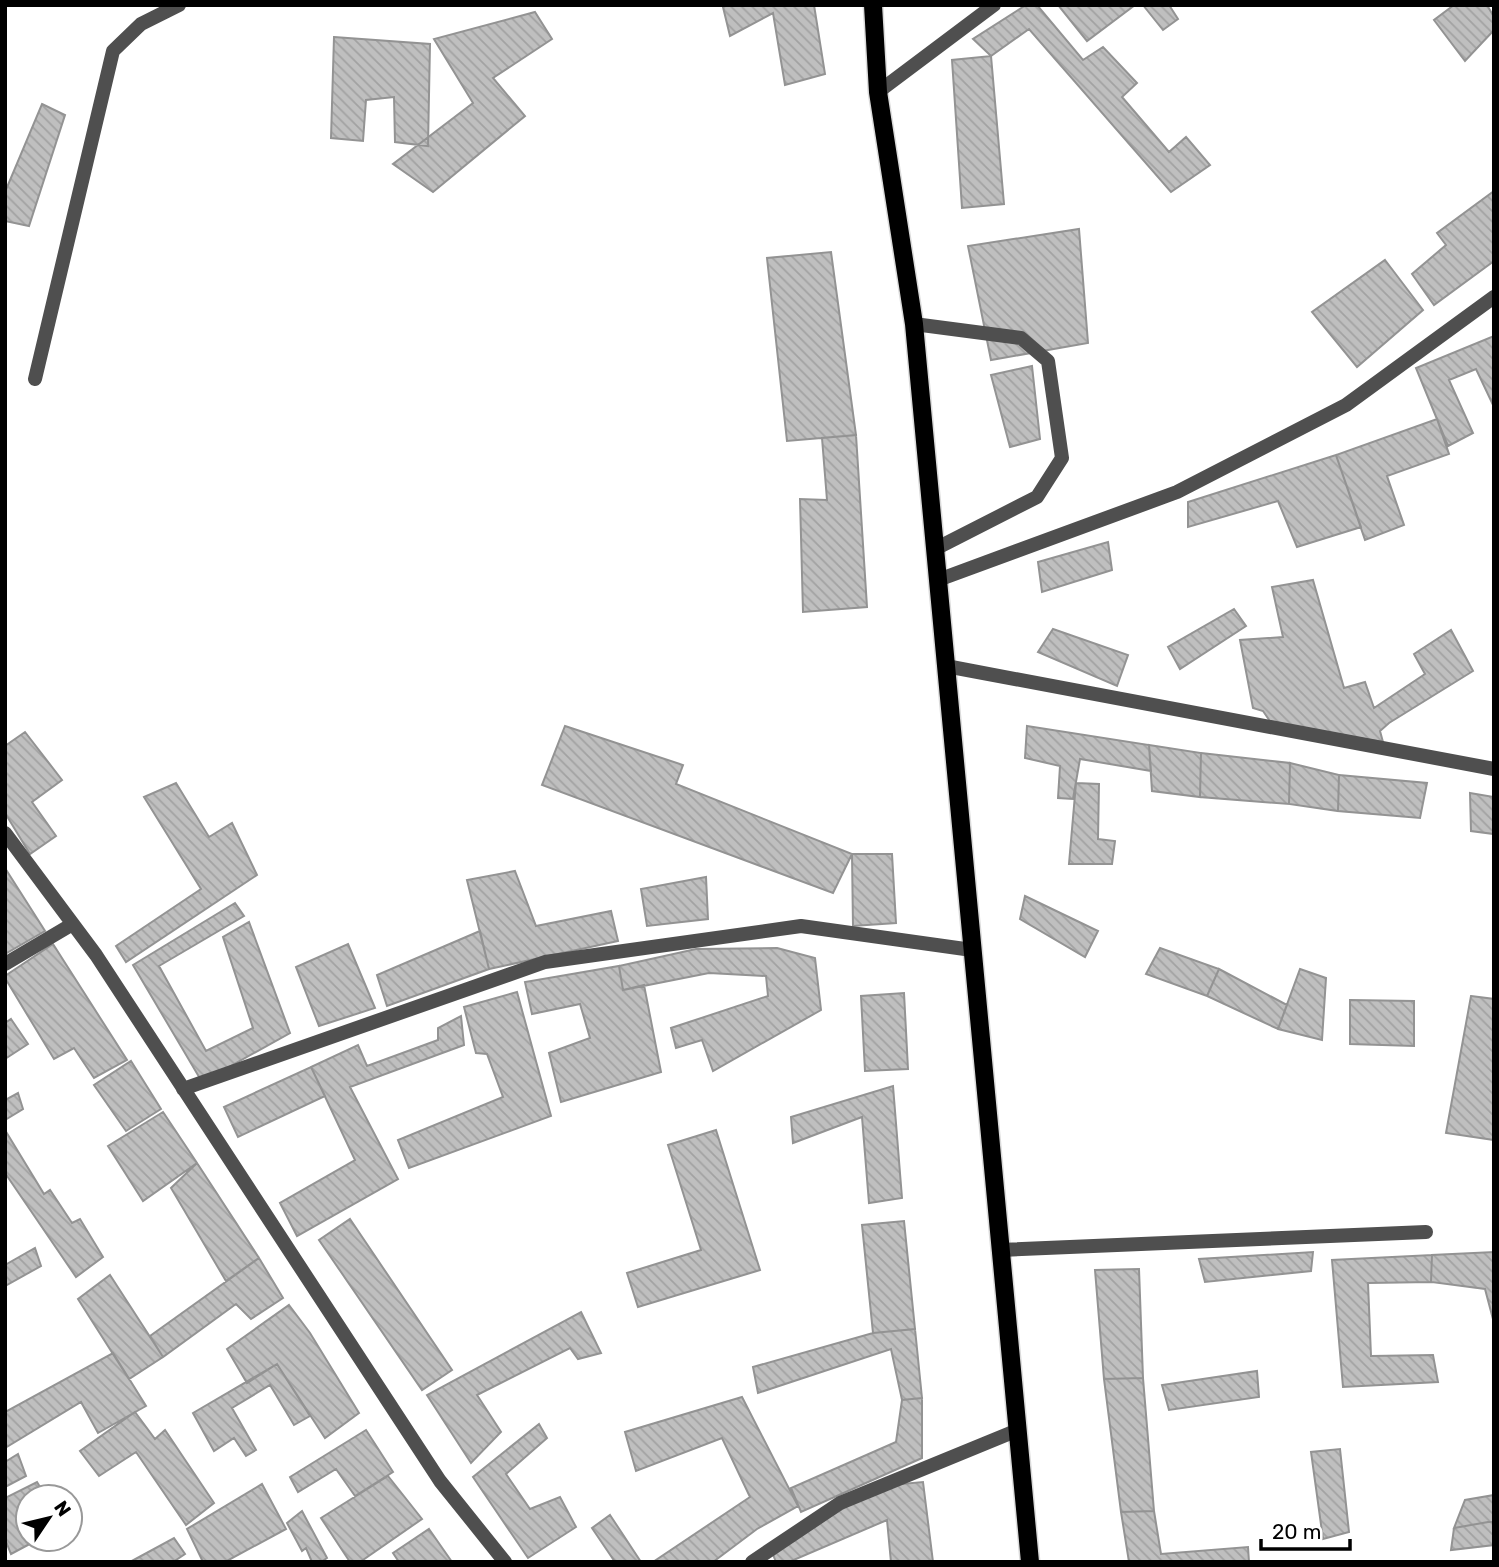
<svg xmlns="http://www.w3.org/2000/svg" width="1499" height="1567" font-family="Rubik,sans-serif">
<defs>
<pattern id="building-back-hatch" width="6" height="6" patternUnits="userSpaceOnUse" patternTransform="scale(1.75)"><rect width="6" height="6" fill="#bfbfbf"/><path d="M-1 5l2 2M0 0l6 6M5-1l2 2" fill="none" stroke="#a2a2a2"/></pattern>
</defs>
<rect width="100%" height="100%" fill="#fff"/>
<path fill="url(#building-back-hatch)" stroke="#939393" stroke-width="2" d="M 728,5 L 814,5 L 825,74 L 785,85 L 773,13 L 730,36 L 723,7 Z
M 1026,5 L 1037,5 L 1083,60 L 1103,47 L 1137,83 L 1122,97 L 1169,152 L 1186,137 L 1210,165 L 1171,192 L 1029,29 L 991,56 L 973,39 Z
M 1058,5 L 1135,5 L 1087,41 Z
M 1143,5 L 1169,5 L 1178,19 L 1163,30 Z
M 1454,5 L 1487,5 L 1494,17 L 1494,30 L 1465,61 L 1434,20 Z
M 535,12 L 552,39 L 493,78 L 525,116 L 433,192 L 393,164 L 473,103 L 434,39 Z
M 334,37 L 430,44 L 428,146 L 395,142 L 394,97 L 366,100 L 363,141 L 331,138 Z
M 991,56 L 1004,204 L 962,208 L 952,60 Z
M 42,104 L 65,115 L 29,226 L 5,221 L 5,192 Z
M 1494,191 L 1494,261 L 1434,305 L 1412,274 L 1446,245 L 1437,233 Z
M 1079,229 L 1088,343 L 991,360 L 968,246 Z
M 831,252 L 856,435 L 787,441 L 767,258 Z
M 1385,260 L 1423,310 L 1357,367 L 1312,312 Z
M 1494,336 L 1494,407 L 1476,369 L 1449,380 L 1473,433 L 1448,446 L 1416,368 Z
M 1032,366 L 1040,439 L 1010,447 L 991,375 Z
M 1437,419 L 1449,454 L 1387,476 L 1404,525 L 1365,540 L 1336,455 Z
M 856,435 L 867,607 L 803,612 L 800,499 L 827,500 L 822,438 Z
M 1336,455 L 1361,527 L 1297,547 L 1278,501 L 1188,527 L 1188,502 Z
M 1108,542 L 1112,570 L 1042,592 L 1038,562 Z
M 1313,580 L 1344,688 L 1365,682 L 1374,708 L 1425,674 L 1414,654 L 1451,630 L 1473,671 L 1389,723 L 1380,731 L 1383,742 L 1272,724 L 1263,711 L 1253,708 L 1240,640 L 1283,637 L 1272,587 Z
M 1234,609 L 1246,626 L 1180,669 L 1168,647 Z
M 1053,629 L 1128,655 L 1117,686 L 1038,652 Z
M 565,726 L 683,765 L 676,784 L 852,854 L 833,893 L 542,785 Z
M 1027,726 L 1149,745 L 1151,771 L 1080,759 L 1073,799 L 1058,798 L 1060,766 L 1025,758 Z
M 25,732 L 62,780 L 32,802 L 56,836 L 30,854 L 5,813 L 5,746 Z
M 1149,745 L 1201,753 L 1200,797 L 1152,791 Z
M 1201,753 L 1290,763 L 1289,804 L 1200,797 Z
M 1290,763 L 1339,775 L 1338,811 L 1289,804 Z
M 1339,775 L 1427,783 L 1420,818 L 1338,811 Z
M 176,783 L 209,837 L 232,823 L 257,875 L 126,962 L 116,946 L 201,889 L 144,797 Z
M 1076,783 L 1099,784 L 1098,839 L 1115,841 L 1112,864 L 1069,864 Z
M 1470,793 L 1494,797 L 1494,834 L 1471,831 Z
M 852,854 L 892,854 L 896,923 L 853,926 Z
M 5,868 L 45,931 L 5,954 Z
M 515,871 L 536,926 L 611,911 L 618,941 L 489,969 L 467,880 Z
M 706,877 L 708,919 L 647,926 L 641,889 Z
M 1025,896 L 1098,931 L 1085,957 L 1020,919 Z
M 235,903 L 244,916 L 159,966 L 206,1051 L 253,1028 L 223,937 L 249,922 L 290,1033 L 202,1082 L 133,965 Z
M 480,931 L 489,969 L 387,1006 L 377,975 Z
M 53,944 L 127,1060 L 94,1078 L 74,1048 L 54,1059 L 5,978 L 5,976 Z
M 348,944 L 375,1008 L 319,1026 L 296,967 Z
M 777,948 L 815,958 L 821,1010 L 713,1071 L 702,1040 L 676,1048 L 671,1028 L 768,996 L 766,976 L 709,973 L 623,990 L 619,966 L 696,949 Z
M 1160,948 L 1219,969 L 1207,996 L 1146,974 Z
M 619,966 L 623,990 L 644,985 L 661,1072 L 561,1102 L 549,1053 L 590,1038 L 580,1004 L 532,1014 L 525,982 Z
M 1219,969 L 1287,1005 L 1278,1029 L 1207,996 Z
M 1300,969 L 1326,978 L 1322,1040 L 1278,1029 Z
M 517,992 L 551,1116 L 409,1168 L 398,1140 L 503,1097 L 487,1054 L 476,1053 L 464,1007 Z
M 904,993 L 908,1069 L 865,1071 L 861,996 Z
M 1471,996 L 1494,999 L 1494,1140 L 1446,1133 Z
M 1350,1000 L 1414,1001 L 1414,1046 L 1350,1044 Z
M 461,1016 L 464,1045 L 350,1087 L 398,1179 L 297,1236 L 280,1203 L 355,1160 L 311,1067 L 358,1045 L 367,1066 L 438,1040 L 438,1028 Z
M 11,1019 L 28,1044 L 5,1059 L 5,1023 Z
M 131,1061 L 161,1109 L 126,1131 L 94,1085 Z
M 311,1067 L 325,1096 L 238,1137 L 224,1107 Z
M 893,1086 L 902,1198 L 869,1203 L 862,1117 L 793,1143 L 791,1117 Z
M 18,1093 L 23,1109 L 5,1120 L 5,1100 Z
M 163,1112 L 197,1163 L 143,1201 L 108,1146 Z
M 5,1130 L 44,1194 L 50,1190 L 72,1223 L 80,1219 L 103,1257 L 76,1277 L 5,1173 Z
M 716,1130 L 760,1270 L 638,1307 L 627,1273 L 701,1250 L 668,1145 Z
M 197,1163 L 259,1258 L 226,1281 L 171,1188 Z
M 350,1219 L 452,1370 L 422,1390 L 319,1240 Z
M 904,1221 L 915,1329 L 873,1333 L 862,1225 Z
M 35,1248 L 41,1266 L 5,1286 L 5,1265 Z
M 1313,1252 L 1311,1271 L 1205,1282 L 1199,1259 Z
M 1494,1252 L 1494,1323 L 1485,1289 L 1431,1282 L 1432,1255 Z
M 1432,1255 L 1431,1282 L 1368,1283 L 1371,1356 L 1433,1355 L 1438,1382 L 1343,1387 L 1332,1260 Z
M 259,1258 L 283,1298 L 251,1319 L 236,1304 L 163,1357 L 150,1336 Z
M 1139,1269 L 1143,1378 L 1104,1379 L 1095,1270 Z
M 110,1275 L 163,1357 L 129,1379 L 78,1299 Z
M 289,1305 L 310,1333 L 359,1413 L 325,1438 L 277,1364 L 247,1383 L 227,1349 Z
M 581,1312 L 601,1353 L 578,1359 L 570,1348 L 477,1395 L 501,1432 L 471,1463 L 427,1395 Z
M 915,1329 L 922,1398 L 902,1400 L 891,1349 L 758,1393 L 753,1367 L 873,1333 Z
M 113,1353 L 146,1406 L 98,1433 L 81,1402 L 5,1448 L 5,1412 Z
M 277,1364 L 310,1416 L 294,1425 L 270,1385 L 232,1408 L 256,1450 L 246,1456 L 234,1438 L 214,1451 L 193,1413 Z
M 1257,1371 L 1259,1397 L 1169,1410 L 1162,1385 Z
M 1143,1378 L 1154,1511 L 1121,1512 L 1104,1379 Z
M 742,1397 L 798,1506 L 757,1529 L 713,1562 L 653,1562 L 750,1497 L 722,1438 L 636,1471 L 625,1432 Z
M 922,1398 L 922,1458 L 801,1512 L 791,1488 L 896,1442 L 902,1400 Z
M 135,1412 L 155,1439 L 165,1430 L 214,1503 L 186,1525 L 136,1452 L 99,1476 L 80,1451 Z
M 539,1424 L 547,1438 L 506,1474 L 530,1509 L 560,1497 L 576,1527 L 528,1558 L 473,1477 Z
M 366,1430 L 393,1472 L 355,1496 L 336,1469 L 298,1492 L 290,1477 Z
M 1340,1449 L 1349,1532 L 1323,1539 L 1311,1452 Z
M 18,1454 L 26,1476 L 5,1487 L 5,1462 Z
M 388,1476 L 422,1519 L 360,1562 L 350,1562 L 321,1518 Z
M 37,1482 L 46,1497 L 28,1497 L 28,1539 L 39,1539 L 11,1554 L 5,1539 L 5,1498 Z
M 923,1482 L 933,1562 L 891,1562 L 887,1520 L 789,1562 L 776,1562 L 772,1552 L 880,1486 Z
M 262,1484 L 286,1529 L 225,1562 L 203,1562 L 187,1529 Z
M 1494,1495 L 1494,1521 L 1454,1528 L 1465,1500 Z
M 302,1511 L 327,1558 L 321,1562 L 312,1562 L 306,1548 L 302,1551 L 287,1523 Z
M 1154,1511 L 1161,1554 L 1248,1547 L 1249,1562 L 1129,1562 L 1121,1512 Z
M 610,1515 L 641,1562 L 615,1562 L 592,1528 Z
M 1494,1521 L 1494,1545 L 1451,1550 L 1454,1528 Z
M 429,1529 L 452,1562 L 399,1562 L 393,1553 Z
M 174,1538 L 185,1554 L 173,1562 L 130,1562 Z"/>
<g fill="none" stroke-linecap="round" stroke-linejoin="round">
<defs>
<path id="primary" d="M 873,5 L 878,92 L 914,324 L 1030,1562"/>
</defs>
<use href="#primary" stroke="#dbdbdb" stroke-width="21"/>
<path stroke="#4f4f4f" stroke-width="14" d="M 878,92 L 994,5
M 914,324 L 1021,338 L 1048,361 L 1062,458 L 1037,497 L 935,549
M 35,379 L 113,51 L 141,24 L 179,5
M 938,580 L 1177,492 L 1346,405 L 1494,297
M 946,666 L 1494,769
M 5,833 L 96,955 L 440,1481 L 505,1562
M 5,964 L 71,925
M 183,1089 L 545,962 L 801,926 L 972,950
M 1001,1250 L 1426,1232
M 752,1562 L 840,1503 L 1018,1430"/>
<use href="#primary" stroke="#000" stroke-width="18"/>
</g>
<rect width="1499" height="1567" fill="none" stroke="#000000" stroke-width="14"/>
<g transform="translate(49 1518) rotate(55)"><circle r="33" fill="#ffffff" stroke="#999999" stroke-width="2"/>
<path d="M0-5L12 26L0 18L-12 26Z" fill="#000000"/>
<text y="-10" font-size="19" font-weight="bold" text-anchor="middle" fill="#000000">N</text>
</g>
<path d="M1261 1539v10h89v-10" fill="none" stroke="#000000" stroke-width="3.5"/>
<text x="1272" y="1539" font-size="21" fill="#000000" stroke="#ffffff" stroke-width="5" paint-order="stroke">20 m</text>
</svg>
